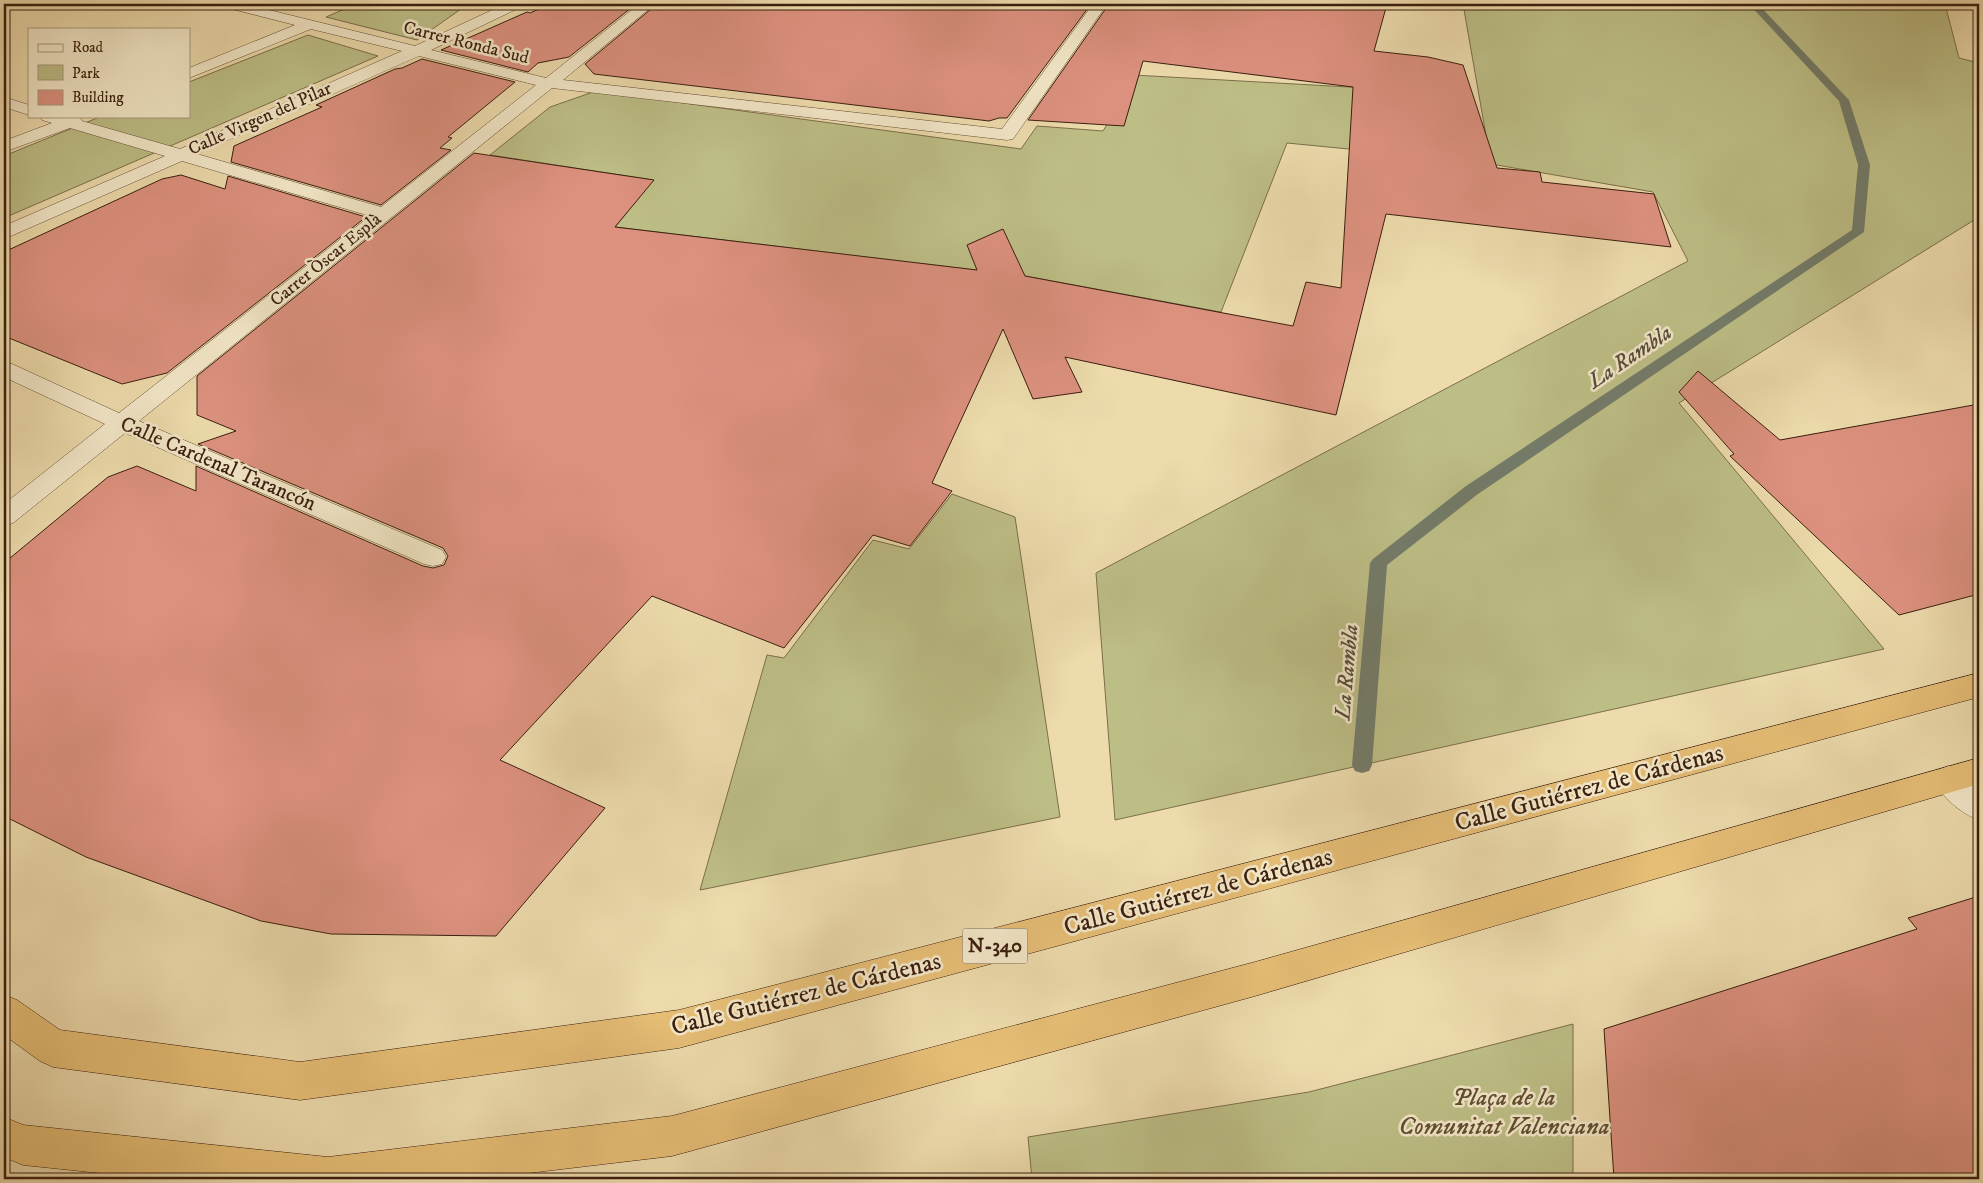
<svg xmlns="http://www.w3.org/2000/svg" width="1983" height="1183" font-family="'IM FELL DW Pica',serif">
<rect width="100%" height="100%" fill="#eddbac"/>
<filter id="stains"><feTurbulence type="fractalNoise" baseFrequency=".004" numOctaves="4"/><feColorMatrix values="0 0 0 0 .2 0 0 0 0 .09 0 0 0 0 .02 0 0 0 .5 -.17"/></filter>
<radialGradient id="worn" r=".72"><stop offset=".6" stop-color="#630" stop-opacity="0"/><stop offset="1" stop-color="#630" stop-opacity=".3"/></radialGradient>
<path fill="#bdbe86" stroke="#7c6e4a" d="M 356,4 L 468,4 L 417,40 L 326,17 Z
M 1463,4 L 1945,4 L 1959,58 L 1979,63 L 1979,217 L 1679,403 L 1884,649 L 1115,820 L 1096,573 L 1688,261 L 1653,192 L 1491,164 Z
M 308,35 L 378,56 L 4,218 L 4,156 L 102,116 L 189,116 L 189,82 Z
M 1079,72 L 1367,88 L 1359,150 L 1287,143 L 1221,312 L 1025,276 L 615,227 L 653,180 L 490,155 L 550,107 L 596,91 L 1021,149 L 1037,126 L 1103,131 L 1129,89 Z
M 952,494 L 1015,517 L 1060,817 L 700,890 L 767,655 L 784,658 L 873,540 L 909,549 Z
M 1573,1024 L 1573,1179 L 1032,1179 L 1028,1137 L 1309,1092 Z"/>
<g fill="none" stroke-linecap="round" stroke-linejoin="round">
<path fill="#737c6a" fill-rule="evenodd" d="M 1749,4 L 1758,4 L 1849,100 L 1870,165 L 1864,232 L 1478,494 L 1387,565 L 1372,765 L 1369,771 L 1362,773 L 1355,771 L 1352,765 L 1370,563 L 1373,559 L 1466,486 L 1852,230 L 1858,165 L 1839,101 Z"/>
</g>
<path fill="#dc917f" stroke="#3a1e0e" d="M 550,4 L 636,4 L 569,57 L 538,63 L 528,72 L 441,50 L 527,12 L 530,13 Z
M 657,4 L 1091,4 L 1007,118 L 999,118 L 989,121 L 594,74 L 585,64 Z
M 1109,4 L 1387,4 L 1374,51 L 1428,57 L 1463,65 L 1497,168 L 1540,172 L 1542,182 L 1654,194 L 1671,247 L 1386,214 L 1336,415 L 1065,357 L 1082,392 L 1033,399 L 1003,329 L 932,483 L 952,491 L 910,546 L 873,535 L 784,648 L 652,596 L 500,760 L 605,808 L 496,936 L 331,934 L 261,921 L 86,857 L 4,816 L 4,563 L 108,477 L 137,466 L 196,491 L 196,466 L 423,566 L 433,568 L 444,565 L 448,556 L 443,548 L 198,444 L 236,431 L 197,415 L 197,376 L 474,153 L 654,180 L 615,227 L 977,270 L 967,245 L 1003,229 L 1025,276 L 1293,326 L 1306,282 L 1341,288 L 1353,87 L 1143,61 L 1124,126 L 1028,120 Z
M 422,59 L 515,82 L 448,137 L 452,138 L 440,148 L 451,150 L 381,205 L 231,162 L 234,146 L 322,107 L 316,105 L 395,69 L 402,68 Z
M 181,175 L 225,189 L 228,176 L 366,217 L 167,373 L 122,384 L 4,336 L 4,252 L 162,179 Z
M 1698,371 L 1780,440 L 1979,404 L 1979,594 L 1899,615 L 1730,456 L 1734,454 L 1679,392 Z
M 1979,896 L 1979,1179 L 1614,1179 L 1604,1029 L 1917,929 L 1908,918 Z"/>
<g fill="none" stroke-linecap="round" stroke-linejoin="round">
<defs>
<path id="street" d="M 4,4 L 14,4 L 12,7 L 4,9 Z
M 222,4 L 245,4 L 415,46 L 505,4 L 523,4 L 521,7 L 431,50 L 546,78 L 639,4 L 655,4 L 563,80 L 1002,129 L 1093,4 L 1107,4 L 1013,139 L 1007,140 L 552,88 L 139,421 L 442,550 L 446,557 L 442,564 L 433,566 L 424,564 L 125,433 L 13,523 L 4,526 L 4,504 L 105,424 L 4,377 L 4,362 L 12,364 L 119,413 L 370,216 L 182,161 L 4,239 L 4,226 L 165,156 L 70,128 L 4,152 L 4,141 L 52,123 L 42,120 L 40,116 L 79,116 L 82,121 L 180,149 L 402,51 L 311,29 L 189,78 L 189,68 L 295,25 L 224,7 ZM 419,56 L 536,85 L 381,207 L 197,154 Z
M 4,97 L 29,105 L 29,115 L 4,107 Z
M 1949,766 L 1960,770 L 1979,786 L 1979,820 C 1961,814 1941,796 1933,779 L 1938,770 Z"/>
<path id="highway" d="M 1979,673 L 1979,697 L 679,1048 L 300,1100 L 53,1067 L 40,1061 L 4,1035 L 4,995 L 17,1000 L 60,1030 L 300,1062 L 679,1010 Z
M 1979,758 L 1979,784 L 1255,996 L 672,1156 L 478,1179 L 157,1179 L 23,1165 L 4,1157 L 4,1117 L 23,1125 L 328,1157 L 672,1116 L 1255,962 Z"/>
</defs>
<use href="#street" stroke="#674d36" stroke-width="1"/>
<use href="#highway" stroke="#3a1e0e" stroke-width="1"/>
<use href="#street" fill="#f3e8c9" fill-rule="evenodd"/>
<use href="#highway" fill="#e6be76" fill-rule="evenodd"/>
</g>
<g text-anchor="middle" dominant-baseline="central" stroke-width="5" stroke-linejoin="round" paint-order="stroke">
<g font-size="18" fill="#3a1e0e" stroke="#f3e8c9">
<text transform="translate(466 43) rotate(14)">Carrer Ronda Sud</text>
<text transform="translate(260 119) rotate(-24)">Calle Virgen del Pilar</text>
<text transform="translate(326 260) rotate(-39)">Carrer Òscar Esplà</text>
</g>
<rect fill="#f3e8c9" stroke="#725b46" stroke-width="1" x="962.5" y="928.5" width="65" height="35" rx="4"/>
<g font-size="20" font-weight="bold" fill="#3a1e0e">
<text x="995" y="946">N-340</text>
</g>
<g font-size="21" fill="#3a1e0e" stroke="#f3e8c9">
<text transform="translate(218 464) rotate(23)">Calle Cardenal Tarancón</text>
</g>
<g font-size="22" font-style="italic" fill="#564d3c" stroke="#f3e8c9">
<text transform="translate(1630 357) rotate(-34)">La Rambla</text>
<text transform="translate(1347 672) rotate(-85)">La Rambla</text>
</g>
<g font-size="25" fill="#3a1e0e" stroke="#f3e8c9">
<text transform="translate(1589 788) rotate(-15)">Calle Gutiérrez de Cárdenas</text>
<text transform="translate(1198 892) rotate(-15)">Calle Gutiérrez de Cárdenas</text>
<text transform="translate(806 994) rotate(-14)">Calle Gutiérrez de Cárdenas</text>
</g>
<g font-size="25" font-style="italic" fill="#614e32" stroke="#f3e8c9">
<text x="1504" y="1097">Plaça de la<tspan x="1504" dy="29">Comunitat Valenciana</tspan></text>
</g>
</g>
<rect width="1983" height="1183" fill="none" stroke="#eddbac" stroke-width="20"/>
<rect x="5" y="5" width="1973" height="1173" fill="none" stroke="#3a1e0e" stroke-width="2.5"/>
<rect x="10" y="10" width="1963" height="1163" fill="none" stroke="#3a1e0e"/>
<rect x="28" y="28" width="162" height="90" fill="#f3e8c9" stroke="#a9977e"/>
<rect x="38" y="44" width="25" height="8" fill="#f3e8c9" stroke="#a9977e"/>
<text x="72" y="52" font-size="15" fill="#3a1e0e">Road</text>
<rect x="38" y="65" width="25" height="15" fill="#bdbe86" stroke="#a9977e"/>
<text x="72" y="78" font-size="15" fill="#3a1e0e">Park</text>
<rect x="38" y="90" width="25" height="15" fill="#dc917f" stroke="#a9977e"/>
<text x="72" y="102" font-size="15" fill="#3a1e0e">Building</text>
<rect width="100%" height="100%" filter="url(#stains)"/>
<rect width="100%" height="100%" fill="url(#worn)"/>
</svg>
